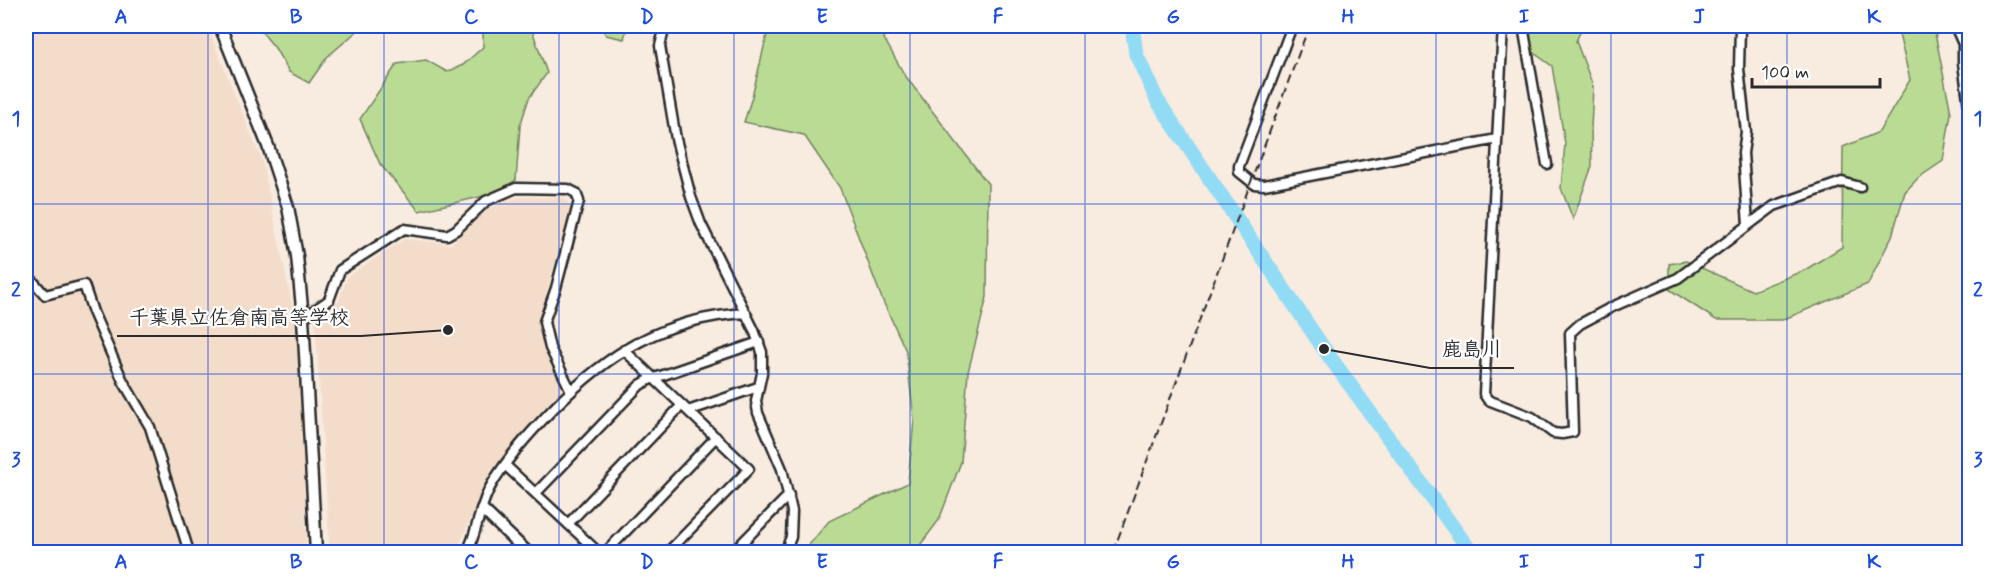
<svg xmlns="http://www.w3.org/2000/svg" width="1995" height="578" font-family="Mynerve,'Klee One',sans-serif">
<rect width="100%" height="100%" fill="#f8ebe0"/>
<filter id="ink" filterUnits="userSpaceOnUse"><feTurbulence type="fractalNoise" baseFrequency=".0167" numOctaves="2"/><feDisplacementMap in="SourceGraphic" scale="12" xChannelSelector="R" yChannelSelector="G"/><feConvolveMatrix kernelMatrix="1 2 1 2 8 2 1 2 1" color-interpolation-filters="sRGB"/></filter>
<g filter="url(#ink)">
<path fill="#f3ddca" d="M 26,26 L 207,26 L 262,161 L 297,328 L 307,552 L 26,552 Z
M 519,197 L 565,198 L 571,208 L 538,322 L 564,389 L 492,470 L 456,552 L 330,552 L 315,320 L 338,302 L 348,276 L 405,239 L 451,244 L 489,208 Z"/>
<path fill="#badb94" stroke="#728360" stroke-width="1.5" d="M 257,26 L 363,26 L 327,57 L 309,83 L 289,72 L 275,48 Z
M 483,26 L 531,27 L 547,73 L 529,98 L 520,126 L 516,180 L 493,194 L 419,211 L 380,164 L 360,119 L 397,64 L 426,60 L 447,72 L 463,65 L 483,47 Z
M 600,26 L 627,26 L 624,39 L 606,35 Z
M 769,26 L 877,26 L 904,74 L 988,184 L 987,297 L 968,372 L 961,462 L 939,520 L 915,552 L 803,552 L 829,521 L 908,483 L 914,419 L 906,351 L 882,299 L 840,188 L 804,135 L 744,122 L 752,97 Z
M 1532,26 L 1583,26 L 1576,41 L 1593,86 L 1591,129 L 1592,166 L 1573,219 L 1561,188 L 1565,144 L 1552,66 L 1527,48 Z
M 1897,26 L 1931,26 L 1935,33 L 1951,113 L 1943,161 L 1918,178 L 1905,192 L 1892,236 L 1868,284 L 1782,320 L 1716,320 L 1669,289 L 1669,264 L 1686,261 L 1753,291 L 1805,270 L 1842,247 L 1843,147 L 1879,132 L 1910,80 Z"/>
<g fill="none" stroke-linecap="round" stroke-linejoin="round">
<path stroke="#92dbf4" stroke-width="15" d="M 1132,26 L 1136,54 L 1157,100 L 1324,349 L 1471,552"/>
<defs>
<path id="minor" d="M 665,26 L 660,46 L 676,139 L 691,197 L 701,224 L 754,330 L 762,352 L 762,373 L 756,401 L 758,413 L 782,469 L 792,511 L 791,537 L 785,552
M 1292,26 L 1239,166 L 1239,172 L 1254,184 L 1264,185 L 1497,139
M 1503,26 L 1484,394 L 1488,400 L 1532,417 L 1553,433 L 1562,434 L 1573,432 L 1570,333 L 1580,324 L 1612,307 L 1678,278 L 1774,206 L 1842,182 L 1860,187
M 1523,26 L 1547,164
M 1740,26 L 1739,69 L 1746,132 L 1743,153 L 1748,225
M 1955,26 L 1963,44 L 1963,63 L 1970,114
M 26,273 L 45,295 L 84,285 L 93,312 L 123,381 L 150,427 L 189,552
M 303,318 L 329,300 L 340,270 L 404,229 L 447,235 L 456,230 L 486,201 L 516,188 L 568,189 L 576,193 L 579,201 L 556,288 L 544,322 L 550,348 L 571,391
M 624,350 L 749,469 L 668,552
M 688,411 L 758,387
M 505,465 L 598,552
M 536,493 L 640,385 L 649,380 L 759,342
M 568,524 L 682,405
M 467,552 C 478,531 479,505 492,484 C 508,457 530,433 552,410 C 609,352 664,318 746,313
M 606,552 L 716,437
M 733,552 L 789,495"/>
<path id="tertiary" d="M 220,26 L 268,146 L 288,207 L 297,256 L 303,318 L 316,552
M 482,509 L 527,552"/>
</defs>
<use href="#minor" stroke="#2b2b2b" stroke-width="13"/>
<use href="#tertiary" stroke="#2b2b2b" stroke-width="15"/>
<use href="#minor" stroke="#fff" stroke-width="8"/>
<use href="#tertiary" stroke="#fff" stroke-width="10"/>
<path stroke="#2b2b2b" stroke-width="2" stroke-dasharray="9 4.5" stroke-linecap="butt" d="M 1113,552 L 1309,26"/>
</g>
</g>
<path fill="none" stroke="#1d4ed8" stroke-width="1.5" stroke-opacity="0.55" d="M 208,26 L 208,552M 384,26 L 384,552M 559,26 L 559,552M 734,26 L 734,552M 910,26 L 910,552M 1085,26 L 1085,552M 1261,26 L 1261,552M 1436,26 L 1436,552M 1611,26 L 1611,552M 1787,26 L 1787,552M 26,204 L 1970,204M 26,374 L 1970,374"/>
<path fill="none" stroke="#2b2b2b" stroke-width="2" d="M448 330L361 336H117M1324 349L1430 368H1514"/>
<g fill="#2b2b2b" stroke="#fff" stroke-width="2">
<circle cx="448" cy="330" r="6"/>
<circle cx="1324" cy="349" r="6"/>
</g>
<g font-size="20" text-anchor="middle" font-weight="bold" fill="#2b2b2b" stroke="#fff" stroke-width="4.5" stroke-linejoin="round" paint-order="stroke">
<text x="239" y="324">千葉県立佐倉南高等学校</text>
<text x="1472" y="356">鹿島川</text>
</g>
<rect width="1995" height="578" fill="none" stroke="#fff" stroke-width="66"/>
<path d="M1752 78v9h128v-9" fill="none" stroke="#2b2b2b" stroke-width="3"/>
<text x="1761" y="78" font-size="18" fill="#2b2b2b" stroke="#ffffff" stroke-width="4.5" paint-order="stroke">100 m</text>
<rect x="33" y="33" width="1929" height="512" fill="none" stroke="#1d4ed8" stroke-width="2"/>
<g font-size="20" text-anchor="middle" font-weight="bold" fill="#1d4ed8">
<text x="121" y="23">A</text>
<text x="296" y="23">B</text>
<text x="471" y="23">C</text>
<text x="647" y="23">D</text>
<text x="822" y="23">E</text>
<text x="998" y="23">F</text>
<text x="1173" y="23">G</text>
<text x="1348" y="23">H</text>
<text x="1524" y="23">I</text>
<text x="1699" y="23">J</text>
<text x="1874" y="23">K</text>
<text x="16" y="125">1</text>
<text x="1978" y="125">1</text>
<text x="16" y="296">2</text>
<text x="1978" y="296">2</text>
<text x="16" y="466">3</text>
<text x="1978" y="466">3</text>
<text x="121" y="568">A</text>
<text x="296" y="568">B</text>
<text x="471" y="568">C</text>
<text x="647" y="568">D</text>
<text x="822" y="568">E</text>
<text x="998" y="568">F</text>
<text x="1173" y="568">G</text>
<text x="1348" y="568">H</text>
<text x="1524" y="568">I</text>
<text x="1699" y="568">J</text>
<text x="1874" y="568">K</text>
</g>
</svg>
